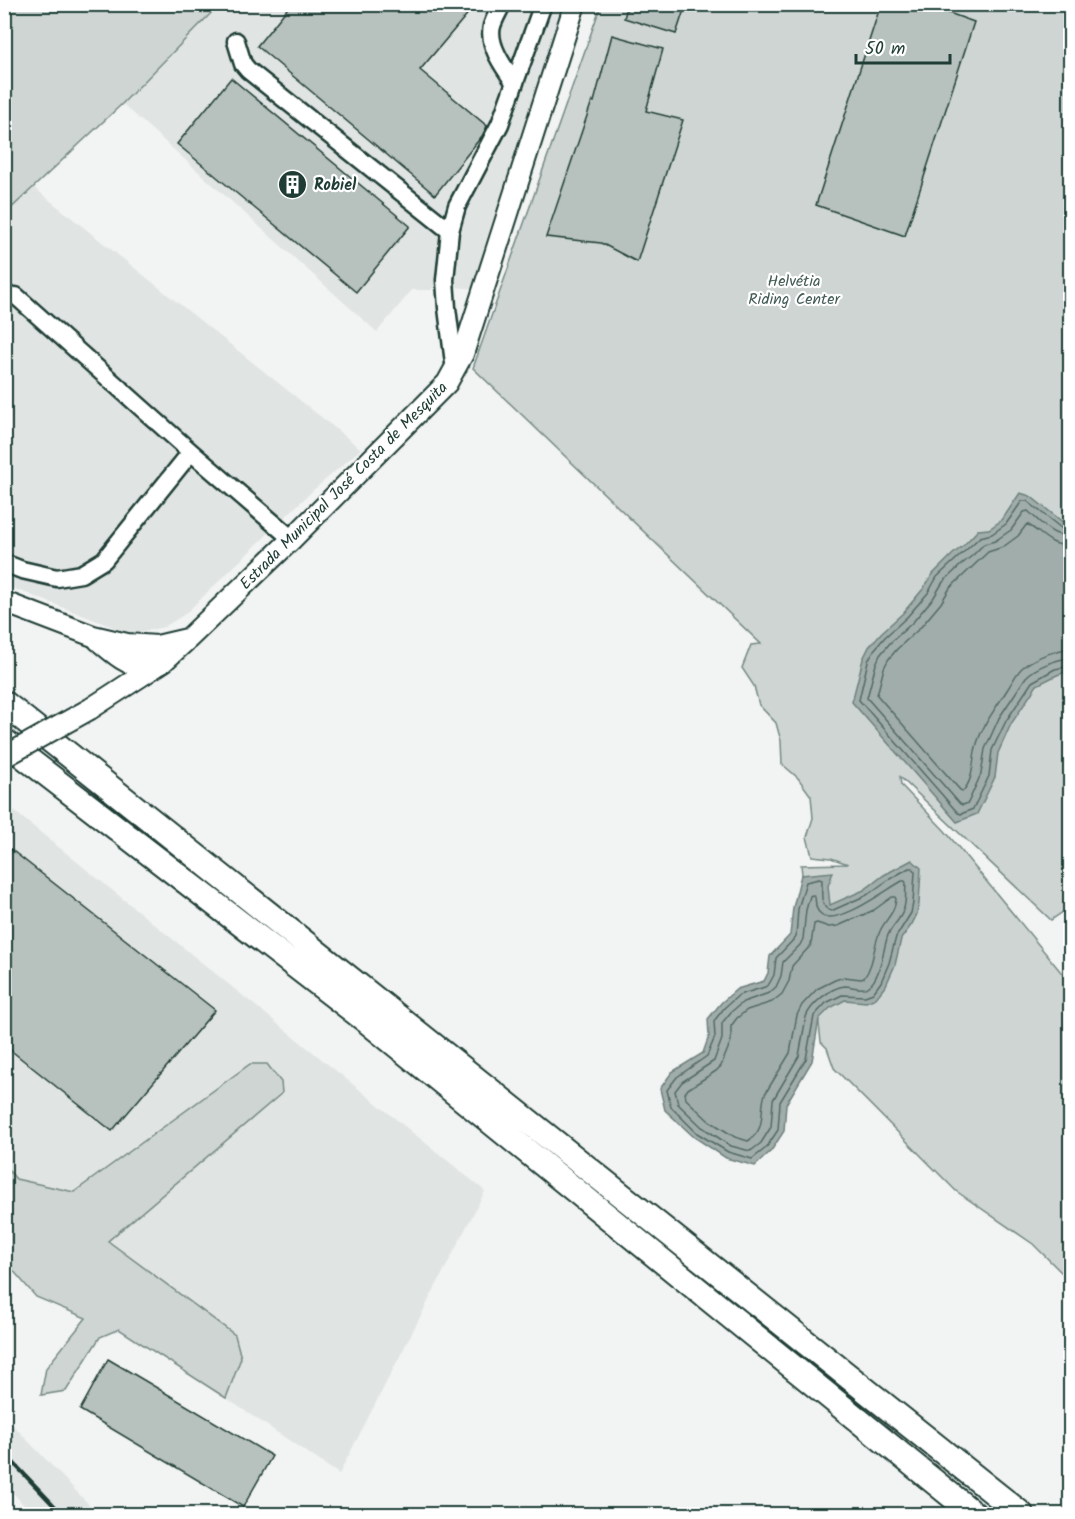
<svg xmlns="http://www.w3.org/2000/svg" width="1075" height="1519" font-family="Kalam,sans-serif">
<rect width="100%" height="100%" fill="#f2f3f3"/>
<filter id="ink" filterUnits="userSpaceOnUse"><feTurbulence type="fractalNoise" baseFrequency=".0167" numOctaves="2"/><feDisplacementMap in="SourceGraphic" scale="12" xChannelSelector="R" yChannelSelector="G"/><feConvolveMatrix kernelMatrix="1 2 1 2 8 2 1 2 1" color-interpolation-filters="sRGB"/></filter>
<g filter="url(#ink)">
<path fill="#e0e4e3" d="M 219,5 L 568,5 L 502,208 L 496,211 L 484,247 L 487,255 L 477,289 L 435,285 L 431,290 L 412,290 L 377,332 L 123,104 Z
M 33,187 L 361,449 L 311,492 L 185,614 L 164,627 L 131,634 L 5,585 L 5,214 Z
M 4,803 L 485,1191 L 339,1474 L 226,1398 L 241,1358 L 235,1335 L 108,1241 L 282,1093 L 250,1064 L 74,1192 L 16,1179 L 5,1166 Z
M 4,1417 L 5,1417 L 98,1514 L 32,1514 L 5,1484 Z"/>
<path fill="#ced5d3" stroke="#768984" stroke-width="1.5" d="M 5,4 L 219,4 L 219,5 L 122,104 L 5,214 Z
M 601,5 L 1070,5 L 1070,907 L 1051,920 L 900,777 L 901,785 L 945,831 L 1070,983 L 1070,1281 L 1033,1244 L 956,1191 L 834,1068 L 827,1048 L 821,1042 L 801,865 L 848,864 L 831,858 L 812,856 L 807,837 L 813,818 L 811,796 L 798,778 L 782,764 L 781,741 L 776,723 L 759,705 L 754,686 L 742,668 L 751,645 L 761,644 L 473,368 Z
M 250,1064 L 267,1064 L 281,1082 L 282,1093 L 108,1241 L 235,1335 L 241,1358 L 226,1398 L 119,1329 L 100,1337 L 66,1391 L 41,1395 L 46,1368 L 86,1318 L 36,1297 L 5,1261 L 5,1166 L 16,1179 L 74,1192 Z"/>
<path fill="#a1adaa" stroke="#6d807b" stroke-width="1.5" d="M 1020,493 L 1030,496 L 1064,523 L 1070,521 L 1070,671 L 1057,675 L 1037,685 L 1011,724 L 998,753 L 995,777 L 977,814 L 957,822 L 852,702 L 863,659 L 869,647 L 881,633 L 903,613 L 923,589 L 933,574 L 953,554 L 964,545 L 978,530 L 989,529 L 1002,520 Z
M 912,860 L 921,868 L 919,904 L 917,914 L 912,924 L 901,939 L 895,965 L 886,985 L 876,998 L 866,1002 L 845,1000 L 830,1008 L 819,1019 L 812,1061 L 786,1104 L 784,1131 L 771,1151 L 755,1166 L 726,1158 L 694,1137 L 665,1110 L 660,1089 L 672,1072 L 703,1053 L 709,1036 L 708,1019 L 721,1003 L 737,989 L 764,981 L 768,973 L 770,956 L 790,935 L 793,908 L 801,875 L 833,872 L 828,886 L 830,905 L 864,890 L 884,875 Z"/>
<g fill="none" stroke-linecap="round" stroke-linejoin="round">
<path stroke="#536a63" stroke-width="1.5" d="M 1070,527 L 1065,529 L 1061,528 L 1027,501 L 1022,501 L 1006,524 L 992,534 L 980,537 L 937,577 L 928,593 L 907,617 L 885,637 L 874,650 L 868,661 L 859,700 L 958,813 L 961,814 L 973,809 L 989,776 L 992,750 L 1006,721 L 1032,682 L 1055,669 L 1070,666
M 1070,535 C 1054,539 1039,521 1028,511 L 1024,512 L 1011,530 L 995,541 L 984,544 L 973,555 L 962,564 L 943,582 L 934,597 L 913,622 L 890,643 L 880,655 L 876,664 L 867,698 L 960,804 L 963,805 L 968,803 L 981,774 L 985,749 L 999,718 L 1026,677 C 1036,667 1056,659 1070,658
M 1070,545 C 1052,548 1042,533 1027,524 L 1018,536 L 1003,547 L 988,552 L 950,588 L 941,603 L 920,628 L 897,649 L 888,660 L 884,668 L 877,695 L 960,790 L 963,791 C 974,779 972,763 976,747 C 981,727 996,708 1007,690 C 1012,683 1016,673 1023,667 C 1034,658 1057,649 1070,649
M 909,868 L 912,868 L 915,872 L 913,903 L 911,913 L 896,937 L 889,963 L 881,982 L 873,993 L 865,996 L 842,995 L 826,1003 L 814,1016 L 806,1059 L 780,1102 L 778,1130 L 766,1148 L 752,1159 L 728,1152 L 697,1133 L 671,1107 L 667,1090 L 677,1077 L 707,1056 L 715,1037 L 714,1021 L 725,1007 L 739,995 L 765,987 L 769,984 L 774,975 L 776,958 L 796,937 L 798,909 L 806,882 L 819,879 L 822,880 C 822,890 819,908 831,911 L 867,895 L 888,880 Z
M 902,881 L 905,881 L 906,883 C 905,892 907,902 903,911 C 900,920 892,926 888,935 C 883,949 881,978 868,987 C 862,991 852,986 845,986 C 831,987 810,1005 806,1017 L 799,1056 L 773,1100 L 771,1127 L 761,1143 L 752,1150 L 750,1151 L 731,1146 L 702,1127 L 678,1104 L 675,1091 L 682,1082 L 714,1061 L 722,1039 L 722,1023 L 731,1012 L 743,1002 L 769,993 L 776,987 L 781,976 L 783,962 L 800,945 L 803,939 L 806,910 L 810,896 L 812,895 L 815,897 C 816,903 815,910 821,914 C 836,928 887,889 902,881 Z
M 892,897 L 895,897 L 896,899 C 895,912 887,918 881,929 C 873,944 875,963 864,978 L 861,979 L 844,977 L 835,980 L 817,989 L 802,1005 L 797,1015 L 790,1053 L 765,1094 C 759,1112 767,1129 748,1141 L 735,1137 L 708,1120 L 686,1099 L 685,1093 L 688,1089 L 716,1071 L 721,1066 L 731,1041 L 731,1026 L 737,1018 L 747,1010 L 772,1002 L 782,994 L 789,981 L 792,966 L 811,945 L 814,924 L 817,923 L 829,927 L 838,926 L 874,910 Z"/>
</g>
<path fill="#b7c1bd" stroke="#1f3d34" stroke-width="1.5" d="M 291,4 L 476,4 L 420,70 L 487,126 L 482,136 L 435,195 L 257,46 Z
M 628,4 L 686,4 L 676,34 L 624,18 Z
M 881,4 L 924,4 L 974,22 L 905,236 L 816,205 Z
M 612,35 L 663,49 L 646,111 L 683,120 L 637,262 L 601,243 L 546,237 L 592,101 L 594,102 Z
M 231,78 L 410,226 L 356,292 L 177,144 Z
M 4,844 L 215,1010 L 112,1131 L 4,1045 Z
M 108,1359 L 272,1456 L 243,1507 L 80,1410 Z"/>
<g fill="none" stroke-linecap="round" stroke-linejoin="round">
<defs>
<path id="minor" d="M 502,4 C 499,11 494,19 492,26 C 487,45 505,69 515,83
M 236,41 L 243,64 L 248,70 L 450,231
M 16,296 L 191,452 L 292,539
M 455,371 L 447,308 L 445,280 L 450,231 L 457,206 L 500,124 L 543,4
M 4,563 L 22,570 L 57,578 L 81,574 L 104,560 L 191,452"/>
<path id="major" d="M 4,602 L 93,636 L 127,644 L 143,657 L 150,670
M 98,640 C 115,655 127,665 150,670
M 127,644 L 157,646 L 187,639
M 90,709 L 164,661 L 189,638 L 292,539 L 447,383 L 463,354 L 575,4"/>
<path id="highway" d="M 4,703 L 1021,1514
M 4,741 L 368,1022 L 974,1514"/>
</defs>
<use href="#minor" stroke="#1f3d34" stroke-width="21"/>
<use href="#major" stroke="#1f3d34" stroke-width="24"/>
<use href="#highway" stroke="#1f3d34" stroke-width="28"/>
<use href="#minor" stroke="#fff" stroke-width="16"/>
<use href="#major" stroke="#fff" stroke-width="20"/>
<use href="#highway" stroke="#fff" stroke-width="24"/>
<path stroke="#1f3d34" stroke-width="4" d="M 4,1453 L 62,1514"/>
<defs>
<path id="major-bridge" d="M 4,757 L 90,709"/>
</defs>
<use href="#major-bridge" stroke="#1f3d34" stroke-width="24" stroke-linecap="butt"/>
<use href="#major-bridge" stroke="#fff" stroke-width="20"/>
</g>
</g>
<defs>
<symbol id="building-disc" viewBox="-11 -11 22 22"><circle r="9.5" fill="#1f3d34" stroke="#fff"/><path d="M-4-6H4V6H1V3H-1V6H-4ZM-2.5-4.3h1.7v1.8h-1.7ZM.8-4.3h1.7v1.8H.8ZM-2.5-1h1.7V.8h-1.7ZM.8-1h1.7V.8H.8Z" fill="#fff"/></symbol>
</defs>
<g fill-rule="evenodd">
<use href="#building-disc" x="276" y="168" width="33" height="33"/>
</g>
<g text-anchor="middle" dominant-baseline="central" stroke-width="4.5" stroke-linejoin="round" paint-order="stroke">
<g font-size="16" font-weight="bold" fill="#1f3d34" stroke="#fff" text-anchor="start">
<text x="314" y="185">Robiel</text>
</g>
<g font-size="16" fill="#425b54" stroke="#fff">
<text x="794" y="281">Helvétia<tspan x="794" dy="18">Riding Center</tspan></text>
</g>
<g font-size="16" fill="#1f3d34" stroke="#fff">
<text transform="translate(344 486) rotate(-45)">Estrada Municipal José Costa de Mesquita</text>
</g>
</g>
<rect width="1075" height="1519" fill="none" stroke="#fff" stroke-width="24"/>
<rect x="12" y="12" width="1051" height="1495" fill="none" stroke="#1f3d34" stroke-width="2" filter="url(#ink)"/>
<path d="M856 54v9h94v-9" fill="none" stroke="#1f3d34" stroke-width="3"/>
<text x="865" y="54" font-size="18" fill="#1f3d34" stroke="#ffffff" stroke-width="4.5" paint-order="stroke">50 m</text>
</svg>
